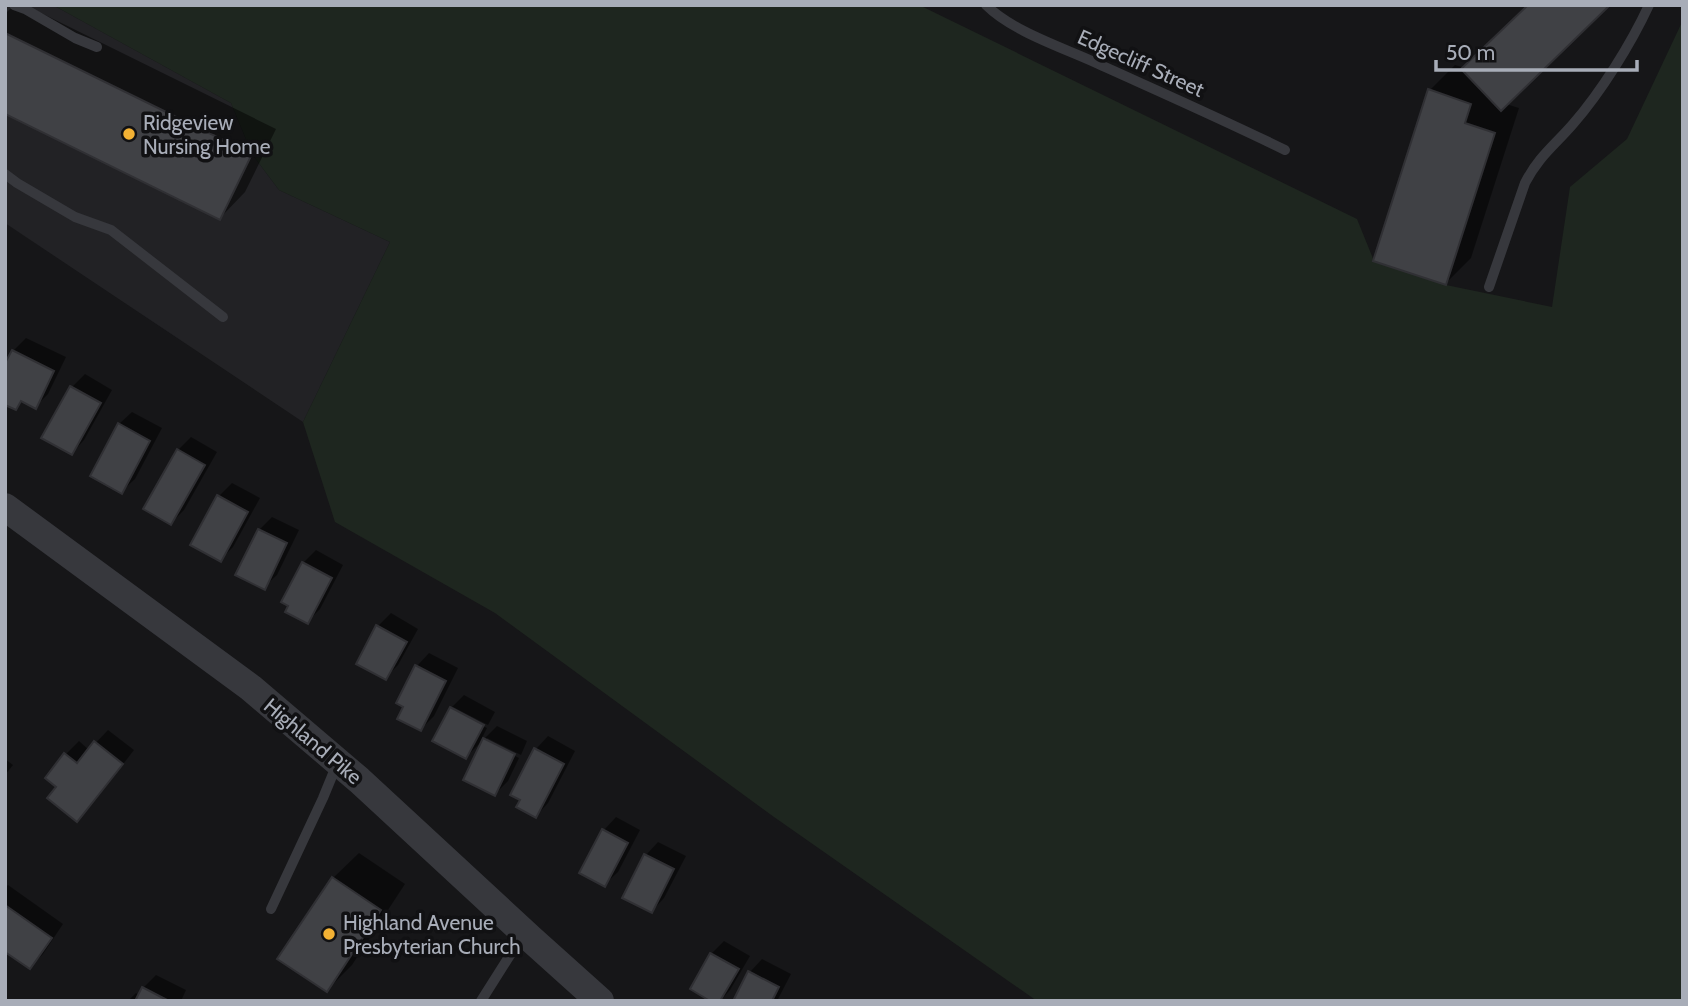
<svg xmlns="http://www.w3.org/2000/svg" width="1688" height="1006" font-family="Cabin,sans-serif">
<rect width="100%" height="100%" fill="#161618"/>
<path fill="#222225" d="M 5,5 L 53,5 L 231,103 L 252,154 L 279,190 L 390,242 L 303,422 L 5,223 Z"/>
<path fill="#1e261f" d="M 53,5 L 919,5 L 1357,219 L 1374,261 L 1446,285 L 1552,307 L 1570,187 L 1627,139 L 1683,20 L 1683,1001 L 1037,1001 L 774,817 L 495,613 L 335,522 L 303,422 L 390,242 L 279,190 L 252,154 L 231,103 Z"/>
<path fill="#0007" d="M 14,5 L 25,5 L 276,129 L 245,192 L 220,218 L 5,112 L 5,14 Z
M 1455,65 L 1465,68 L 1506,104 L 1519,108 L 1471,258 L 1446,283 L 1430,90 Z
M 26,338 L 66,357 L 48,394 L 36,406 L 23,401 L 16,408 L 13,351 Z
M 85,374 L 112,390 L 84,440 L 72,453 L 44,437 L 72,387 Z
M 132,412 L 162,428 L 135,479 L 122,491 L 119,424 Z
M 191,437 L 217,452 L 184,510 L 171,523 L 178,450 Z
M 232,483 L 260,498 L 233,547 L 220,560 L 192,545 L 219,496 Z
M 272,517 L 299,530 L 277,575 L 264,587 L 259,530 Z
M 316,550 L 343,565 L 320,609 L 307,622 L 303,563 Z
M 391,613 L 418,629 L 398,665 L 385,678 L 378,626 Z
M 429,653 L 458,668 L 434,716 L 421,729 L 405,706 L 417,666 Z
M 464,695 L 495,712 L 488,725 L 453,707 L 453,711 L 487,728 L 479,744 L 466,757 L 451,708 Z
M 497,726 L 527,741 L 521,755 L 487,738 L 487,742 L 519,758 L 508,781 L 495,794 L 484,739 Z
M 108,730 L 134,750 L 90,807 L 77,820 L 58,787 L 47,778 L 66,754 L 79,741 L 89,750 Z
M 548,736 L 575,751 L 548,803 L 536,816 L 536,749 Z
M 5,759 L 13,765 L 5,775 Z
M 616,817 L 640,830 L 618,872 L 605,884 L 604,830 Z
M 658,842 L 686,856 L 664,898 L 652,911 L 646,855 Z
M 359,853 L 405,884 L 352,965 L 327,990 L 333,878 Z
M 8,885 L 63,924 L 43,954 L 30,967 L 5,950 L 5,888 Z
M 724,941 L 750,956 L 730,990 L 720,1001 L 692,989 L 711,954 Z
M 762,959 L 791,974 L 777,1001 L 735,1001 L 750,972 Z
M 156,975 L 186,990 L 181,1001 L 128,1001 L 136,993 L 139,995 L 143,988 Z"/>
<path fill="#404145" stroke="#303034" stroke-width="2" d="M 1528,5 L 1610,5 L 1501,111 L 1461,69 Z
M 5,33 L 252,154 L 220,220 L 5,114 Z
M 1428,89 L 1471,104 L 1465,123 L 1495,133 L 1446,285 L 1373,261 Z
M 12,350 L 54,371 L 36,409 L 21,401 L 16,410 L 5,405 L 5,363 Z
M 70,386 L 101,403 L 72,455 L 41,438 Z
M 118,423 L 150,441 L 122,494 L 90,476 Z
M 177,449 L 205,465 L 171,525 L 143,509 Z
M 217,495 L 248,512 L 221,562 L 190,545 Z
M 258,529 L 287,543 L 265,590 L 235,575 Z
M 302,562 L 332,578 L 308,624 L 285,612 L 288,606 L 281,602 Z
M 376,625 L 407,642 L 386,680 L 356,664 Z
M 415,665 L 446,681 L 421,731 L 397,719 L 403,707 L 396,703 Z
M 450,707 L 484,725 L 466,759 L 432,741 Z
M 483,738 L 515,754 L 495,796 L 463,780 Z
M 94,741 L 123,764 L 77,822 L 47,798 L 56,787 L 45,778 L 64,753 L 77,763 Z
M 534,748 L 564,764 L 536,818 L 516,807 L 520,800 L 510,795 Z
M 602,829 L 628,843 L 605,887 L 579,873 Z
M 644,854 L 674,869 L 652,913 L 622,898 Z
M 332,877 L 381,910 L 327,992 L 277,959 Z
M 5,905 L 52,938 L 30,969 L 5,952 Z
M 710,953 L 739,969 L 720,1001 L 710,1001 L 690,989 Z
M 748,971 L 779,987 L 772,1001 L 733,1001 Z
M 142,987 L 169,1001 L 135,1001 Z"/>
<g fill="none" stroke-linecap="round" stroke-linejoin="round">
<path stroke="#37383d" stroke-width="10" d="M 14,5 L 25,9 L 75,38 L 97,47
M 986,5 C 1012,31 1061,47 1094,62 C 1158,91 1222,119 1285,150
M 5,174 L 17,183 L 75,217 L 111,230 L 223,317
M 1489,287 L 1525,183 C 1539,156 1554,146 1573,124 C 1601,92 1631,44 1649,5
M 271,909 L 323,798 L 337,764
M 481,1001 L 524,933"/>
<path stroke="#37383d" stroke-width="28" d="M 5,507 L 251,688 L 359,780 L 531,939 L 600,1001"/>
</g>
<g fill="#f2b134" stroke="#111113" stroke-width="2.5">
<circle cx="129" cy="134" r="7"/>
<circle cx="329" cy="934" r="7"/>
</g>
<g text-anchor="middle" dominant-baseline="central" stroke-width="7" stroke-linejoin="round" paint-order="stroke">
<g font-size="21" fill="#a8adb8" stroke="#111113">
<text transform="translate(1141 63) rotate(24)">Edgecliff Street</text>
<text transform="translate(313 741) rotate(40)">Highland Pike</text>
</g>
<g font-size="21" fill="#a8adb8" stroke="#111113" text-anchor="start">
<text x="143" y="122">Ridgeview<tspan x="143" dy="24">Nursing Home</tspan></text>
<text x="343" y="922">Highland Avenue<tspan x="343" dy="24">Presbyterian Church</tspan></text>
</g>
</g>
<rect width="1688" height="1006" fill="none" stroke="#a8adb8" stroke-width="14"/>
<path d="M1436 60v10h201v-10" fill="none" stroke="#a8adb8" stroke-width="3.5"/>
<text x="1446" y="60" font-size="21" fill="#a8adb8" stroke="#111113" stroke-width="5" paint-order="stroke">50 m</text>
</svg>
